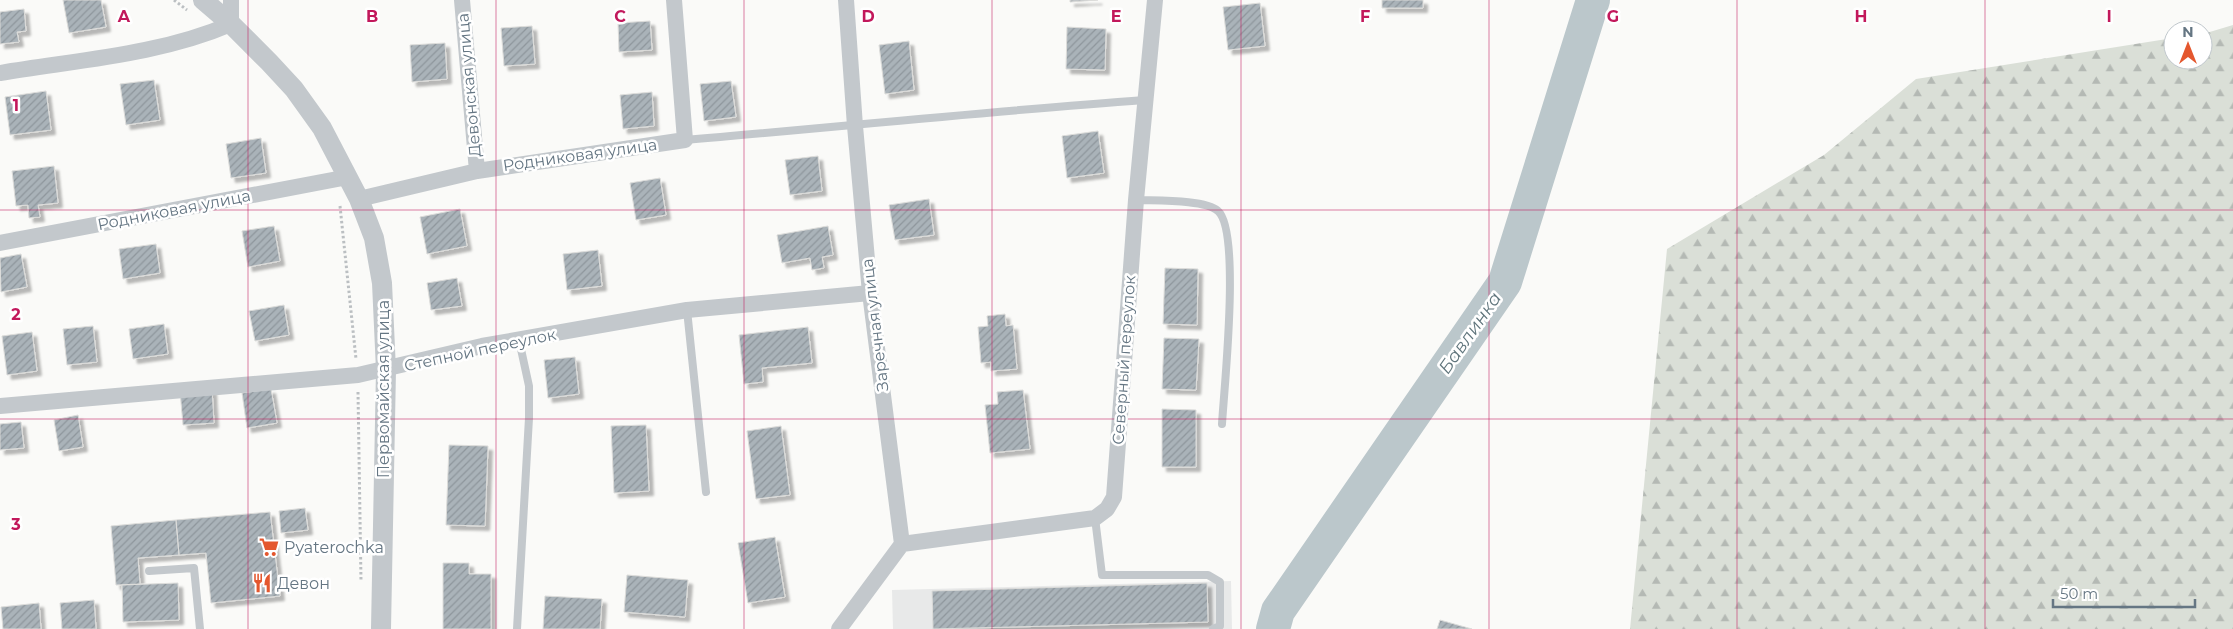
<svg xmlns="http://www.w3.org/2000/svg" width="2233" height="629" font-family="Montserrat,sans-serif">
<defs>
<pattern id="forest-firs" width="22" height="20" patternUnits="userSpaceOnUse" patternTransform="scale(1.25)"><rect width="22" height="20" fill="#dadfd7"/><path d="M5 1l3.5 6h-7zM16 11l3.5 6h-7z" fill="#b4b9b4"/></pattern>
<pattern id="building-hatch" width="6" height="6" patternUnits="userSpaceOnUse" patternTransform="scale(1.25)"><rect width="6" height="6" fill="#aab3b9"/><path d="M-1 1l2-2M0 6l6-6M5 7l2-2" fill="none" stroke="#8e969c"/></pattern>
<filter id="shadow"><feDropShadow dx="4.5" dy="4.5" stdDeviation="1" flood-color="#0004"/></filter>
</defs>
<rect width="100%" height="100%" fill="#fafaf8"/>
<path fill="#e8e9e9" d="M 1231,581 L 1232,629 L 893,629 L 892,590 Z"/>
<path fill="url(#forest-firs)" d="M 2233,25 L 2233,629 L 1630,629 L 1667,249 L 1824,155 L 1916,79 L 2173,38 L 2173,60 L 2203,60 L 2203,34 Z"/>
<g fill="none" stroke-linecap="round" stroke-linejoin="round">
<path stroke="#bbc7cb" stroke-width="34" d="M 1273,629 L 1278,611 L 1505,282 L 1593,0"/>
</g>
<path fill="url(#building-hatch)" stroke="#dcdcda" filter="url(#shadow)" d="M 63,0 L 101,0 L 106,27 L 69,33 Z
M 1070,0 L 1098,0 L 1070,2 Z
M 1382,0 L 1423,0 L 1423,8 L 1382,8 Z
M 1260,3 L 1265,46 L 1228,50 L 1223,7 Z
M 24,9 L 26,31 L 17,32 L 19,42 L 0,44 L 0,12 Z
M 650,21 L 652,50 L 619,52 L 618,23 Z
M 532,26 L 535,64 L 504,66 L 501,28 Z
M 1067,27 L 1106,29 L 1105,70 L 1066,69 Z
M 909,41 L 914,90 L 885,94 L 879,45 Z
M 445,43 L 447,79 L 412,82 L 410,45 Z
M 154,80 L 160,120 L 126,125 L 120,84 Z
M 731,81 L 736,117 L 704,121 L 700,84 Z
M 46,91 L 51,130 L 10,135 L 5,97 Z
M 652,92 L 654,126 L 623,129 L 620,95 Z
M 1098,131 L 1104,173 L 1067,178 L 1062,136 Z
M 261,138 L 266,173 L 231,178 L 226,144 Z
M 818,156 L 822,191 L 790,195 L 785,160 Z
M 54,166 L 58,203 L 38,205 L 40,217 L 29,218 L 28,205 L 16,206 L 12,171 Z
M 660,178 L 666,215 L 636,220 L 630,183 Z
M 929,199 L 934,235 L 895,240 L 889,205 Z
M 460,209 L 467,246 L 427,254 L 420,217 Z
M 274,226 L 280,261 L 248,267 L 242,231 Z
M 828,226 L 833,255 L 822,257 L 824,268 L 812,270 L 810,258 L 782,263 L 777,235 Z
M 156,244 L 160,273 L 123,279 L 119,249 Z
M 598,250 L 602,286 L 567,290 L 563,254 Z
M 21,254 L 27,287 L 1,292 L 0,258 Z
M 1165,268 L 1198,269 L 1197,325 L 1163,324 Z
M 457,278 L 462,306 L 431,310 L 427,283 Z
M 284,305 L 289,335 L 255,341 L 249,311 Z
M 1005,314 L 1006,326 L 1013,325 L 1017,369 L 991,371 L 991,362 L 981,363 L 978,327 L 988,326 L 987,316 Z
M 164,324 L 168,354 L 133,359 L 129,329 Z
M 93,326 L 97,362 L 67,365 L 63,329 Z
M 808,327 L 812,363 L 762,368 L 763,382 L 744,384 L 739,335 Z
M 32,332 L 37,371 L 7,375 L 2,336 Z
M 1164,338 L 1199,339 L 1196,390 L 1162,389 Z
M 575,357 L 579,394 L 548,398 L 544,360 Z
M 212,389 L 214,423 L 183,425 L 180,391 Z
M 271,389 L 277,423 L 247,428 L 242,393 Z
M 1023,390 L 1030,449 L 990,453 L 985,405 L 998,404 L 997,392 Z
M 1162,409 L 1196,410 L 1196,467 L 1162,467 Z
M 78,415 L 83,447 L 59,451 L 54,420 Z
M 21,422 L 24,448 L 0,450 L 0,424 Z
M 646,425 L 649,491 L 614,493 L 611,426 Z
M 781,426 L 790,495 L 756,499 L 747,431 Z
M 449,445 L 488,446 L 485,526 L 446,525 Z
M 305,508 L 308,530 L 281,533 L 279,511 Z
M 270,512 L 280,596 L 211,603 L 206,553 L 179,555 L 176,520 Z
M 176,520 L 179,555 L 138,558 L 140,584 L 116,585 L 111,526 Z
M 775,537 L 785,597 L 748,603 L 738,543 Z
M 443,563 L 469,563 L 469,574 L 491,574 L 491,629 L 443,629 Z
M 627,575 L 688,580 L 685,617 L 624,612 Z
M 178,583 L 179,620 L 123,622 L 122,585 Z
M 1207,583 L 1208,622 L 933,629 L 932,591 Z
M 545,596 L 602,599 L 600,629 L 543,629 Z
M 94,600 L 96,629 L 62,629 L 60,603 Z
M 39,603 L 41,629 L 3,629 L 1,607 Z
M 1440,620 L 1472,629 L 1437,629 Z"/>
<g fill="none" stroke-linecap="round" stroke-linejoin="round">
<path stroke="#bbbfc2" stroke-width="3" stroke-dasharray="2.5 2.5" stroke-linecap="butt" d="M 174,0 L 187,10
M 340,206 L 356,359
M 358,392 L 361,581"/>
<path stroke="#c3c8cc" stroke-width="8" d="M 685,140 C 838,127 991,111 1145,100
M 1136,200 C 1154,201 1205,199 1218,211 C 1241,231 1224,389 1222,424
M 687,310 L 706,492
M 1095,518 L 1102,575 L 1208,575 L 1220,582 L 1220,626 L 1213,629
M 149,571 L 194,568 L 200,629
M 517,629 L 529,418 L 529,386 L 519,340"/>
<path stroke="#c3c8cc" stroke-width="16" d="M 462,0 L 477,171
M 0,73 C 77,60 159,55 231,24 L 231,0
M 359,199 L 477,171 L 685,140 L 674,0
M 0,243 L 348,177
M 0,406 L 358,375 L 482,346 L 687,310 L 870,293
M 902,544 L 1095,518 L 1107,509 L 1114,497 L 1136,200 L 1155,0
M 839,629 L 902,544 L 870,293 L 855,126 L 846,0"/>
<path stroke="#c3c8cc" stroke-width="20" d="M 203,0 L 231,24 L 269,62 L 294,89 L 322,128 L 359,199 L 374,238 L 382,283 L 386,370 L 381,629"/>
</g>
<path fill="none" stroke="#c2185b" stroke-width="1" stroke-opacity="0.55" d="M 248,0 L 248,629M 496,0 L 496,629M 744,0 L 744,629M 992,0 L 992,629M 1241,0 L 1241,629M 1489,0 L 1489,629M 1737,0 L 1737,629M 1985,0 L 1985,629M 0,210 L 2233,210M 0,419 L 2233,419"/>
<defs>
<symbol id="supermarket-bare" viewBox="-9 -9 18 18"><path d="M-6-5.5h2.5l.6 2H6L4.5 2H-2.5L-4.4-4H-6ZM-1.5 3.2a1.3 1.3 0 1 0 .1 0ZM3 3.2a1.3 1.3 0 1 0 .1 0Z" fill="#e4572e" stroke="#fff" stroke-width="2.5" paint-order="stroke"/></symbol>
<symbol id="restaurant-bare" viewBox="-9 -9 18 18"><path d="M-5-6h1v4h1v-4h1v4h1v-4h1v5L-1.5 .5V6h-2V.5L-5-1ZM5-6V6H3V1.5H1.5Q1.5-4 5-6Z" fill="#e4572e" stroke="#fff" stroke-width="2.5" paint-order="stroke"/></symbol>
</defs>
<g fill-rule="evenodd">
<use href="#supermarket-bare" x="255" y="533" width="28" height="28"/>
<use href="#restaurant-bare" x="248" y="569" width="28" height="28"/>
</g>
<g text-anchor="middle" dominant-baseline="central" stroke-width="5" stroke-linejoin="round" paint-order="stroke">
<g font-size="16" fill="#657683" stroke="#fff">
<text transform="translate(469 85) rotate(-95)">Девонская улица</text>
<text transform="translate(580 155) rotate(-8)">Родниковая улица</text>
<text transform="translate(174 210) rotate(-11)">Родниковая улица</text>
<text transform="translate(875 325) rotate(-97)">Заречная улица</text>
<text transform="translate(480 350) rotate(-12)">Степной переулок</text>
<text transform="translate(1124 360) rotate(-86)">Северный переулок</text>
<text transform="translate(383 389) rotate(-90)">Первомайская улица</text>
</g>
<g font-size="16" fill="#657683" stroke="#fff" text-anchor="start">
<text x="284" y="547">Pyaterochka</text>
<text x="277" y="583">Девон</text>
</g>
<g font-size="18" font-style="italic" fill="#60757c" stroke="#fff">
<text transform="translate(1470 333) rotate(-55)">Бавлинка</text>
</g>
</g>
<g font-size="16" text-anchor="middle" font-weight="bold" fill="#c2185b" stroke="#fff" stroke-width="5" stroke-linejoin="round" paint-order="stroke">
<text x="124" y="22">A</text>
<text x="372" y="22">B</text>
<text x="620" y="22">C</text>
<text x="868" y="22">D</text>
<text x="1116" y="22">E</text>
<text x="1365" y="22">F</text>
<text x="1613" y="22">G</text>
<text x="1861" y="22">H</text>
<text x="2109" y="22">I</text>
<text x="16" y="111">1</text>
<text x="16" y="320">2</text>
<text x="16" y="530">3</text>
</g>
<g transform="translate(2188 45)"><circle r="24" fill="#ffffff" stroke="#c1c8cd"/>
<path d="M0-4L9 19L0 12L-9 19Z" fill="#e4572e"/>
<text y="-8" font-size="14" font-weight="bold" text-anchor="middle" fill="#657683">N</text>
</g>
<path d="M2053 599v8h142v-8" fill="none" stroke="#657683" stroke-width="2.5"/>
<text x="2060" y="599" font-size="15" fill="#657683" stroke="#ffffff" stroke-width="4" paint-order="stroke">50 m</text>
</svg>
